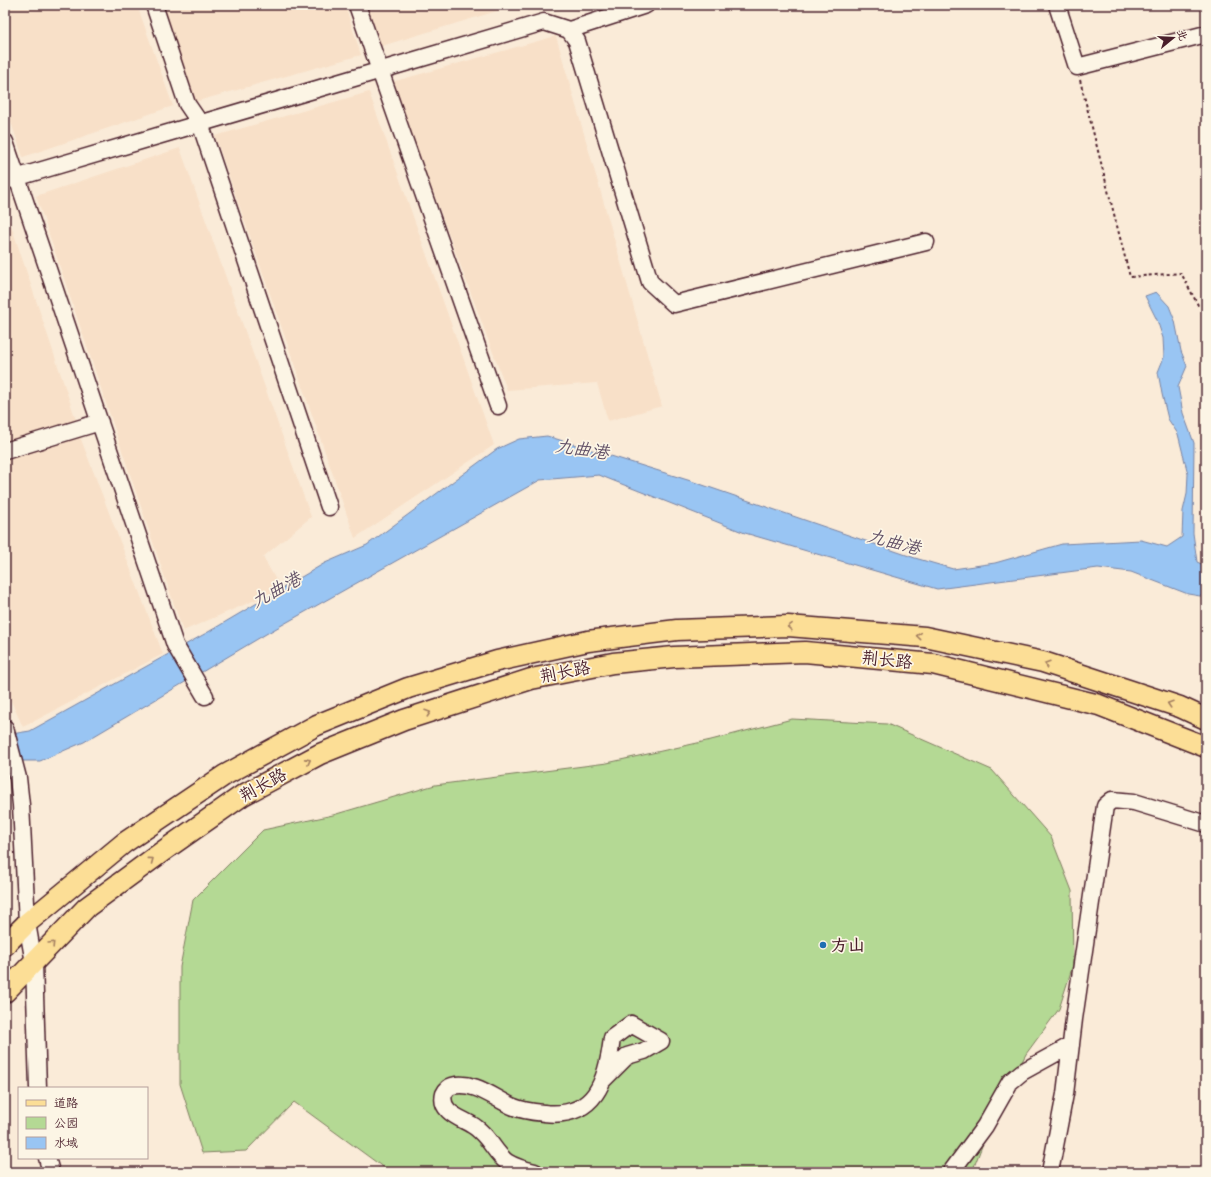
<svg xmlns="http://www.w3.org/2000/svg" width="1211" height="1177" font-family="Caveat,'LXGW WenKai TC',sans-serif">
<rect width="100%" height="100%" fill="#faebd8"/>
<filter id="ink" filterUnits="userSpaceOnUse"><feTurbulence type="fractalNoise" baseFrequency=".025" numOctaves="2"/><feDisplacementMap in="SourceGraphic" scale="8" xChannelSelector="R" yChannelSelector="G"/><feConvolveMatrix kernelMatrix="1 2 1 2 8 2 1 2 1" color-interpolation-filters="sRGB"/></filter>
<g filter="url(#ink)">
<path fill="#f8e0c8" d="M 5,5 L 137,5 L 173,106 L 23,157 L 5,105 Z
M 159,5 L 345,5 L 361,55 L 187,104 Z
M 363,5 L 517,5 L 375,48 Z
M 556,36 L 662,406 L 608,421 L 597,383 L 507,390 L 392,82 Z
M 369,92 L 494,445 L 355,538 L 215,136 Z
M 180,148 L 311,517 L 263,557 L 281,589 L 183,631 L 36,196 Z
M 5,207 L 76,420 L 5,443 Z
M 79,434 L 163,654 L 23,727 L 5,688 L 5,459 Z"/>
<path fill="#b4d994" stroke="#7f7c60" d="M 792,719 L 887,724 L 992,770 L 1051,837 L 1072,891 L 1073,965 L 1059,1009 L 1026,1054 L 992,1120 L 972,1172 L 392,1172 L 380,1165 L 294,1102 L 246,1151 L 202,1153 L 180,1084 L 180,967 L 193,900 L 263,830 L 333,815 L 435,785 L 607,763 L 711,740 Z"/>
<path fill="#99c5f3" stroke="#7983a3" d="M 1156,292 L 1169,306 L 1175,321 L 1181,351 L 1187,366 L 1178,387 L 1183,413 L 1194,443 L 1193,533 L 1197,562 L 1206,566 L 1206,597 L 1188,594 L 1131,572 L 1098,568 L 937,589 L 745,533 L 599,475 L 540,480 L 266,634 L 84,742 L 40,761 L 5,761 L 5,735 L 30,731 L 210,631 L 325,563 L 367,545 L 497,449 L 519,439 L 547,436 L 694,482 L 915,558 L 953,569 L 995,563 L 1062,544 L 1141,540 L 1167,547 L 1182,537 L 1183,511 L 1187,494 L 1188,474 L 1178,434 L 1168,419 L 1162,394 L 1158,372 L 1164,357 L 1163,338 L 1157,320 L 1145,296 Z"/>
<g fill="none" stroke-linecap="round" stroke-linejoin="round">
<defs>
<path id="minor" d="M 154,5 L 187,104 L 200,123 L 329,507
M 357,5 L 498,406
M 1057,5 L 1077,67 L 1206,34
M 569,30 L 577,41 L 650,282 L 674,304 L 926,242
M 5,142 L 175,645 L 205,696
M 5,181 L 544,22 L 569,30 L 646,5
M 5,451 L 100,422
M 5,728 L 18,778 L 21,805 L 27,923 L 34,963 L 38,1088
M 47,1158 L 51,1172
M 535,1172 C 526,1170 515,1167 507,1162 C 497,1155 492,1143 483,1134 C 480,1131 476,1127 472,1125 C 461,1118 439,1112 444,1094 C 446,1090 448,1087 452,1086 C 474,1080 495,1099 514,1107 C 523,1111 534,1112 544,1113 C 595,1119 607,1081 612,1038 L 631,1024 L 661,1041 L 644,1051 L 627,1056 L 603,1080
M 951,1172 L 985,1126 L 1010,1082 L 1022,1072 L 1071,1045
M 1050,1172 L 1065,1094 L 1074,1019 L 1105,806 L 1112,800 L 1134,802 L 1206,824"/>
<path id="major" d="M 5,945 L 27,923 L 124,843 L 225,775 L 317,725 L 408,688 L 497,661 L 588,641 L 677,630 L 788,626 L 925,637 L 1043,662 L 1180,707 L 1206,719
M 5,992 L 87,907 L 166,849 L 243,795 L 320,754 L 404,720 L 531,679 L 613,663 L 674,657 L 805,652 L 933,664 L 1099,705 L 1206,747"/>
</defs>
<use href="#minor" stroke="#4a1f2b" stroke-width="19"/>
<use href="#major" stroke="#4a1f2b" stroke-width="23"/>
<path stroke="#4a1f2b" stroke-width="2" stroke-dasharray="3 3" stroke-linecap="butt" d="M 1080,80 L 1130,277 L 1181,273 L 1198,305 L 1206,304"/>
<use href="#minor" stroke="#fcf5e5" stroke-width="16"/>
<use href="#major" stroke="#fcde96" stroke-width="20"/>
</g>
<defs><path id="oneway-chevron" d="M-2-3.5L2.5 0L-2 3.5" fill="none" stroke-width="1.6" stroke-linecap="round" stroke-linejoin="round"/></defs>
<g stroke="#a37e60">
<use href="#oneway-chevron" transform="translate(790 627) rotate(-178)"/>
<use href="#oneway-chevron" transform="translate(919 636) rotate(-175)"/>
<use href="#oneway-chevron" transform="translate(1047 664) rotate(-163)"/>
<use href="#oneway-chevron" transform="translate(1170 704) rotate(-162)"/>
<use href="#oneway-chevron" transform="translate(428 713) rotate(-18)"/>
<use href="#oneway-chevron" transform="translate(308 761) rotate(-28)"/>
<use href="#oneway-chevron" transform="translate(151 860) rotate(-37)"/>
<use href="#oneway-chevron" transform="translate(52 944) rotate(-46)"/>
</g>
</g>
<circle fill="#1f6fb2" stroke="#fcf5e5" stroke-width="1.5" cx="823" cy="945" r="4"/>
<g text-anchor="middle" dominant-baseline="central" stroke-width="3.5" stroke-linejoin="round" paint-order="stroke">
<g font-size="17" fill="#4a1f2b" stroke="#fcf5e5">
<text transform="translate(887 660) rotate(6)">荆长路</text>
<text transform="translate(565 672) rotate(-11)">荆长路</text>
<text transform="translate(263 785) rotate(-29)">荆长路</text>
</g>
<g font-size="17" font-weight="bold" fill="#4a1f2b" stroke="#fcf5e5" text-anchor="start">
<text x="831" y="945">方山</text>
</g>
<g font-size="18" font-style="italic" fill="#625167" stroke="#fcf5e5">
<text transform="translate(582 449) rotate(8)">九曲港</text>
<text transform="translate(894 542) rotate(15)">九曲港</text>
<text transform="translate(276 590) rotate(-29)">九曲港</text>
</g>
</g>
<rect width="1211" height="1177" fill="none" stroke="#fcf5e5" stroke-width="20"/>
<rect x="10" y="10" width="1191" height="1157" fill="none" stroke="#4a1f2b" stroke-width="1.5" filter="url(#ink)"/>
<rect x="18" y="1087" width="130" height="72" fill="#fcf5e5" stroke="#b59f9b"/>
<rect x="26" y="1100" width="20" height="6" fill="#fcde96" stroke="#b59f9b"/>
<text x="54" y="1107" font-size="12" fill="#4a1f2b">道路</text>
<rect x="26" y="1117" width="20" height="12" fill="#b4d994" stroke="#b59f9b"/>
<text x="54" y="1127" font-size="12" fill="#4a1f2b">公园</text>
<rect x="26" y="1137" width="20" height="12" fill="#99c5f3" stroke="#b59f9b"/>
<text x="54" y="1147" font-size="12" fill="#4a1f2b">水域</text>
<g transform="translate(1173 38) rotate(72)" stroke="#fcf5e5" stroke-width="3" paint-order="stroke">
<path d="M0-3L7 15L0 10L-7 15Z" fill="#4a1f2b"/>
<text y="-6" font-size="11" font-weight="bold" text-anchor="middle" fill="#4a1f2b">北</text>
</g>
</svg>
